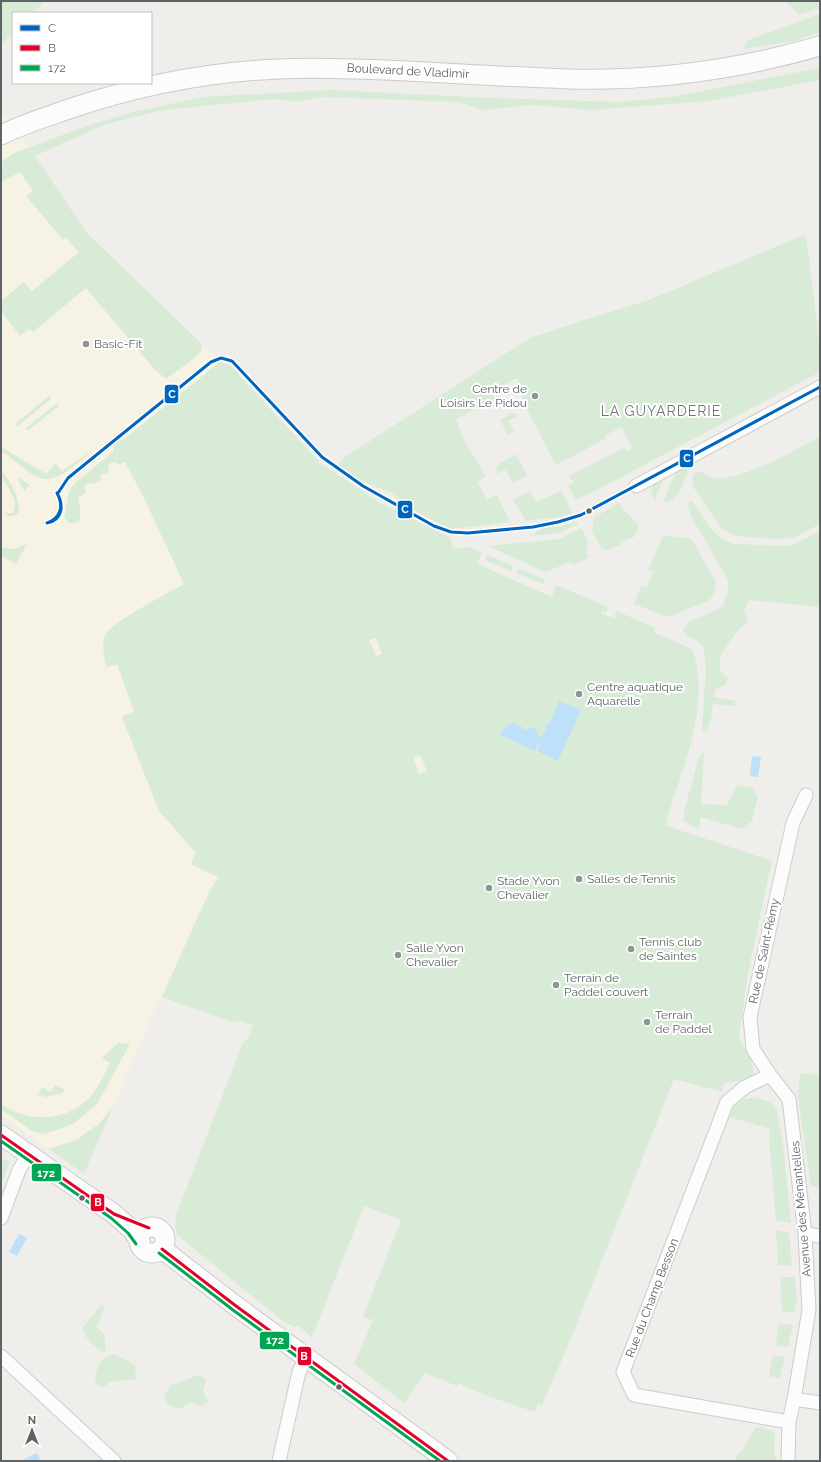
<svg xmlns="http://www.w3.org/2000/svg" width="821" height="1462" font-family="Raleway,sans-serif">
<rect width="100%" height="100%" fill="#efeeea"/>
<path fill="#f7f3e4" d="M 1,114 L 17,129 L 87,233 L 220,362 L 124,439 L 139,488 L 184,584 L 130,615 L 113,627 L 117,663 L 134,711 L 123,717 L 187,842 L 196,853 L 191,865 L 218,877 L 207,895 L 145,1032 L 84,1174 L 1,1115 Z"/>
<path fill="#d8ebd6" d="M 1,1 L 45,1 L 33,13 L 13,13 L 13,32 L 1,45 Z
M 785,1 L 820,1 L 820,8 L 799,15 Z
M 820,14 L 820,32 L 795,41 L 744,49 L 748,40 Z
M 820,68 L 820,80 L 709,101 L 592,110 L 531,105 L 482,110 L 460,102 L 322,97 L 297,102 L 273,99 L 164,110 L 106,124 L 35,156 L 87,233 L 202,344 L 202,350 L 192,360 L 166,379 L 154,369 L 86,288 L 33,332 L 29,329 L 20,336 L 1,311 L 1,301 L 24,282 L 32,291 L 79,252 L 66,238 L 63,240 L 26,196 L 33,191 L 20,172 L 1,182 L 1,162 L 16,152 L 87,126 L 133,112 L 203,97 L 331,90 L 492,98 L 620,102 L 677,96 Z
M 806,234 L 820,347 L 820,372 L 595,491 L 576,500 L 568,486 L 574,483 L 569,476 L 624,448 L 626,451 L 632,448 L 622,427 L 604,436 L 605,439 L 556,465 L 523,402 L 520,385 L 516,378 L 492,392 L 495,398 L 456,419 L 464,440 L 486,476 L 477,482 L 487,499 L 497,495 L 510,522 L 450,529 L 408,507 L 392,493 L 356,479 L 338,465 L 345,457 L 530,338 L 584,320 L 649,300 Z
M 220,362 L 230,365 L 321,464 L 382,504 L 451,538 L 453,549 L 469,547 L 482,553 L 477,564 L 552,597 L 556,585 L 608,607 L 606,612 L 602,611 L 602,614 L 617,619 L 617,618 L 614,616 L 617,611 L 655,628 L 653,632 L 692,649 C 695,655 696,661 697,667 C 705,719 682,770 667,818 L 667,826 L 772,861 L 750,963 L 739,1034 L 741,1042 L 751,1060 L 754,1074 L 749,1079 L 724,1083 L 722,1092 L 674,1079 L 570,1341 L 542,1405 L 538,1403 L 535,1412 L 485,1395 L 458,1383 L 457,1386 L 425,1373 L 404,1403 L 354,1364 L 374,1318 L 370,1320 L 363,1317 L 401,1220 L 364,1206 L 312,1337 L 298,1326 L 296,1327 L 284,1322 L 177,1235 L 175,1227 L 176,1215 L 242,1045 L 248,1038 L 253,1025 L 241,1021 L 232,1022 L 162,997 L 208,895 L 218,877 L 191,864 L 196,853 L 159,811 L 122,717 L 134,711 L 117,664 L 106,667 C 105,658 100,643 106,634 C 114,621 168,593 184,584 L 146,502 L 125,462 L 118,465 L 116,462 L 109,464 L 108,468 L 109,472 L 100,476 L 102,479 L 93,484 L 88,483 L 84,486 L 86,493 L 78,497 C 79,504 85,522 74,523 C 69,524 67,521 64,517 C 69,503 64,494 76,482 L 113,452 L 113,446 L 118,441 L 124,439 Z
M 49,396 L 52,398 L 17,427 L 15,424 Z
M 57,403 L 59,406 L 29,430 L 25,429 Z
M 514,412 L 517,416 L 508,421 L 514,431 L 508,435 L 500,420 Z
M 820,437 L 820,524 L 793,538 L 772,539 L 737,536 L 722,529 L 694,488 L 692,480 L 694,473 L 700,471 C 703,473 707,476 711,477 C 737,485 795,449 820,437 Z
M 1,447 L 47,474 L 55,463 L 62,471 L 96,448 C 83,458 57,485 40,478 C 27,473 13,458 1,451 Z
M 516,454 L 527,475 L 513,483 L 506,470 L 497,474 L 496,467 L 499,464 Z
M 690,464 C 684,479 681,501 663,503 L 676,471 Z
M 1,471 C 12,483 19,496 19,512 L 14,516 L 8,516 L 5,513 L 13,513 C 21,496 1,484 1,471 Z
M 665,476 L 655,500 L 651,492 L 652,485 Z
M 17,477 L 30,485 L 24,491 Z
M 530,491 L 536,502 L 561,491 L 573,513 L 559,517 L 526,521 L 513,500 Z
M 692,501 L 708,525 L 719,537 L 733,544 L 790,546 L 820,531 L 820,607 L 749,600 L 744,610 L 748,621 L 734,635 L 720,656 L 720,670 L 728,678 L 726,684 L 714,690 L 714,697 L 735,701 L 735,706 L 713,704 L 711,719 L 707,732 L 702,730 L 706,666 L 703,645 L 686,635 L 683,630 L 689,622 L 716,610 L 723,606 L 728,590 L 728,580 L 691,516 L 688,505 L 689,502 Z
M 618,502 L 621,507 L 639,525 L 634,537 L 620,542 L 621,545 L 606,551 L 605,549 L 603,550 L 592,532 L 594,517 L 613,507 Z
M 577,521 L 578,524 L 559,533 L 529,536 L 543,528 L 563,526 Z
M 581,528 L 588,541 L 586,552 L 589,558 L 572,565 L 571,562 L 545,572 L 488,546 L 560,539 Z
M 663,536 L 691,538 L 716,582 L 713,596 L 708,601 L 668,617 L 634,604 L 641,586 L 646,588 L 653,572 L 648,570 Z
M 27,544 L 16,564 L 1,556 L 1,548 L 13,549 Z
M 487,555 L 513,566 L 512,571 L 485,560 Z
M 518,569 L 545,579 L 543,584 L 516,573 Z
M 704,752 L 701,804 L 727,805 L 737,786 L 752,787 L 758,797 L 752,821 L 742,829 L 700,817 L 699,829 L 683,821 L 684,811 L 699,757 Z
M 118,1043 L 130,1044 L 97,1104 L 73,1124 L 45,1134 L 32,1131 L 1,1109 L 1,1104 C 28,1123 66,1122 89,1098 C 98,1089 104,1074 110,1063 L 102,1058 Z
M 800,1073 L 820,1075 L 820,1187 L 811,1186 L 798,1098 Z
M 55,1085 L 64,1089 L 63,1093 L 46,1097 L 38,1095 L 42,1087 L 50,1092 Z
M 757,1098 L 770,1102 L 777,1110 L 784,1152 L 791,1223 L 776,1220 L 769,1137 L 770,1129 L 730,1117 C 737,1099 738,1099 757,1098 Z
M 113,1106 L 84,1174 L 48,1149 L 76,1140 L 99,1124 Z
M 5,1159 L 10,1162 L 1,1185 L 1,1160 Z
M 776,1230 L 789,1233 L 792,1266 L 778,1265 Z
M 780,1277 L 795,1277 L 797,1301 L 794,1313 L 782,1311 Z
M 102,1304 L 104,1308 L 97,1327 L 104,1335 L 106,1349 L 103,1353 C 95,1346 83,1338 83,1327 Z
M 778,1323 L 793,1325 L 788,1347 L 776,1346 Z
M 114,1354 L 135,1365 L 136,1379 L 110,1382 L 103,1388 L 95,1382 C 97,1367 98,1359 114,1354 Z
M 773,1355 L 785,1357 L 780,1378 L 769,1376 Z
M 199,1375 L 206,1380 L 203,1391 L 208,1402 L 200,1407 L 191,1402 L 180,1409 L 168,1405 L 164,1396 L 171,1385 Z
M 756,1427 L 768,1429 L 775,1433 L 774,1455 L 778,1461 L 733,1461 L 743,1449 Z"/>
<path fill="#f6f1e1" d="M 376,638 L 382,654 L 376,656 L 369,640 Z
M 420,755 L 427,771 L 419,774 L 413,757 Z"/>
<path fill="#bfe0f9" d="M 559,701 L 581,710 L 558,761 L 537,751 L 540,743 L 538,744 L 535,751 L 500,735 L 506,726 L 514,722 L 517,725 L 521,726 L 524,730 L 533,727 L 536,728 L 538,736 L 542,737 L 547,729 L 544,725 L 549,724 Z
M 752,756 L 761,757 L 758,777 L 750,776 Z
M 19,1234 L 27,1238 L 17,1256 L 9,1252 Z
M 37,1453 L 41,1461 L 23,1461 L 22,1460 Z"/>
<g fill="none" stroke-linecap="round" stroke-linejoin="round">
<defs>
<path id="street" d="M 636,486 L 820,387
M 770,1075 L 745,1087 L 727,1102 L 623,1372 L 634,1395 L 789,1422
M 1,1218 L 19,1170 L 28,1155
M 805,1234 L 820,1236
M 1,1356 L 114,1461
M 794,1399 L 820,1403
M 279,1461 L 299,1372 L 306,1357
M 788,1461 L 789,1422 L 794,1399 L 809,1310 L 805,1234 L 789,1099 L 770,1075 L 753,1049 L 750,1017 L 793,823 L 806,795"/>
<path id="secondary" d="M 1,135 C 23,124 46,117 69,109 C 137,86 207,72 279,69 C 321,67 363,69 406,71 C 460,74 514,77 569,79 C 655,81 737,70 820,46
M 1,1135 L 114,1214 L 132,1230 L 140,1241
M139 1240a13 13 0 1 1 26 0a13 13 0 1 1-26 0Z
M 162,1249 L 236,1306 L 448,1461"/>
</defs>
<use href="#street" stroke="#cbcccc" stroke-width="15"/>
<use href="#secondary" stroke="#cacacb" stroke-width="21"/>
<use href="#street" stroke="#fdfcfc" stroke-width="13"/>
<use href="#secondary" stroke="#fdfcfc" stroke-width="19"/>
<defs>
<path id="bus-1" d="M 58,493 L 68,478 L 211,362 L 221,358 L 232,361 L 322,457 L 363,486 L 434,526 L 451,532 L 468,533 L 533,527 L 558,522 L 581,515 L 820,387
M 47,523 C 61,518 64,506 57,493
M 47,523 C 63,520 64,505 57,493"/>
<path id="bus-2" d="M 1,1135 L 114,1214 L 149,1228
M 162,1249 L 236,1306 L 448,1461"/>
<path id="bus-3" d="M 1,1141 L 111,1218 L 128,1233 L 136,1244
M 159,1253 L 233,1310 L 440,1461"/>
</defs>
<use href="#bus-1" stroke="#fff" stroke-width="6"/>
<use href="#bus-2" stroke="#fff" stroke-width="6"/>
<use href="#bus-3" stroke="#fff" stroke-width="6"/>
<use href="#bus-1" stroke="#0065bd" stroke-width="3"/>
<use href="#bus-2" stroke="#e4002b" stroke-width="3"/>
<use href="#bus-3" stroke="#00a651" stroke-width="3"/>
</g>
<g fill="#919496" stroke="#fff" stroke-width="1.5">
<circle cx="86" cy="344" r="4"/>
<circle cx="535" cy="396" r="4"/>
<circle cx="579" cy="694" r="4"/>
<circle cx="579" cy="879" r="4"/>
<circle cx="489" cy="888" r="4"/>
<circle cx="631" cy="949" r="4"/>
<circle cx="398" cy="955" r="4"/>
<circle cx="556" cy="985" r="4"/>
<circle cx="647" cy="1022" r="4"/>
</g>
<g fill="#5f6368" stroke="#fff" stroke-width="1.5">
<circle cx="589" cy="511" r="3.5"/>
<circle cx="82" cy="1198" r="3.5"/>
<circle cx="339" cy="1387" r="3.5"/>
</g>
<g text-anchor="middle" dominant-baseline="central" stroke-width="4" stroke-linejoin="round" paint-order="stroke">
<g font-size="12" fill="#5f6368" stroke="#fff">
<text transform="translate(408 71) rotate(3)">Boulevard de Vladimir</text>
<text transform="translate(764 951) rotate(-78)">Rue de Saint-Rémy</text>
<text transform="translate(801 1209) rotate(-95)">Avenue des Ménantelles</text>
<text transform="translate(652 1298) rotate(-69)">Rue du Champ Besson</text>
</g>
<g font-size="12" fill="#5f6368" stroke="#fff" text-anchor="start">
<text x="94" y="344">Basic-Fit</text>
<text x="527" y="389" text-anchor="end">Centre de<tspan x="527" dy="14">Loisirs Le Pidou</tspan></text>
<text x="587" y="687">Centre aquatique<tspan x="587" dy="14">Aquarelle</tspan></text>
<text x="587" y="879">Salles de Tennis</text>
<text x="497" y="881">Stade Yvon<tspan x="497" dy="14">Chevalier</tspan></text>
<text x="639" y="942">Tennis club<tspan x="639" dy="14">de Saintes</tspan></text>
<text x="406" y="948">Salle Yvon<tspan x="406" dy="14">Chevalier</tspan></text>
<text x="564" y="978">Terrain de<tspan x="564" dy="14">Paddel couvert</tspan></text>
<text x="655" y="1015">Terrain<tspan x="655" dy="14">de Paddel</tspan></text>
</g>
<g font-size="14" letter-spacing="1" fill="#70757a" stroke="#fff">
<text x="661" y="411">LA GUYARDERIE</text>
</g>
</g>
<g stroke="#fff" stroke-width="1.5">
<rect x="164" y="384" width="15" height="20" rx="4" fill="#0065bd"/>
<rect x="679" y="449" width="15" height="19" rx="4" fill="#0065bd"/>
<rect x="397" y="500" width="16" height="19" rx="4" fill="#0065bd"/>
<rect x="31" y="1163" width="31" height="19" rx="4" fill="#00a651"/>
<rect x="90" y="1193" width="15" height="19" rx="4" fill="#e4002b"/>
<rect x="259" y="1331" width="31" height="19" rx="4" fill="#00a651"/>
<rect x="297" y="1346" width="15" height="20" rx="4" fill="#e4002b"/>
</g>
<g font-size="11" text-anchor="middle" font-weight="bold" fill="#fff">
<text x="172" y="398">C</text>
<text x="687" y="462">C</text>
<text x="405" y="513">C</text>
<text x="46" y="1177">172</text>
<text x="98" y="1206">B</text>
<text x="275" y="1344">172</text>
<text x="304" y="1360">B</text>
</g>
<rect width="821" height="1462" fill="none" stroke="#5f6368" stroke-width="4"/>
<rect x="12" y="12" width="140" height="72" fill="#ffffff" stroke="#bfc1c3"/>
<rect x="20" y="25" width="20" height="6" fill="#0065bd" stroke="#bfc1c3"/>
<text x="48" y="32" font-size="12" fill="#5f6368">C</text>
<rect x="20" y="45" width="20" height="6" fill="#e4002b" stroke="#bfc1c3"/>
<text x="48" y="52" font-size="12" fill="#5f6368">B</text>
<rect x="20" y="65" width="20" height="6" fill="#00a651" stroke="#bfc1c3"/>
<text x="48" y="72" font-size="12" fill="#5f6368">172</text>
<g transform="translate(32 1430)" stroke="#ffffff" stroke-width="3" paint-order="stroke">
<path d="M0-3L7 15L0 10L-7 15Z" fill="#5f6368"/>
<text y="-6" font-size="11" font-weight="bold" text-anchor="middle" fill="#5f6368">N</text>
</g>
</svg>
